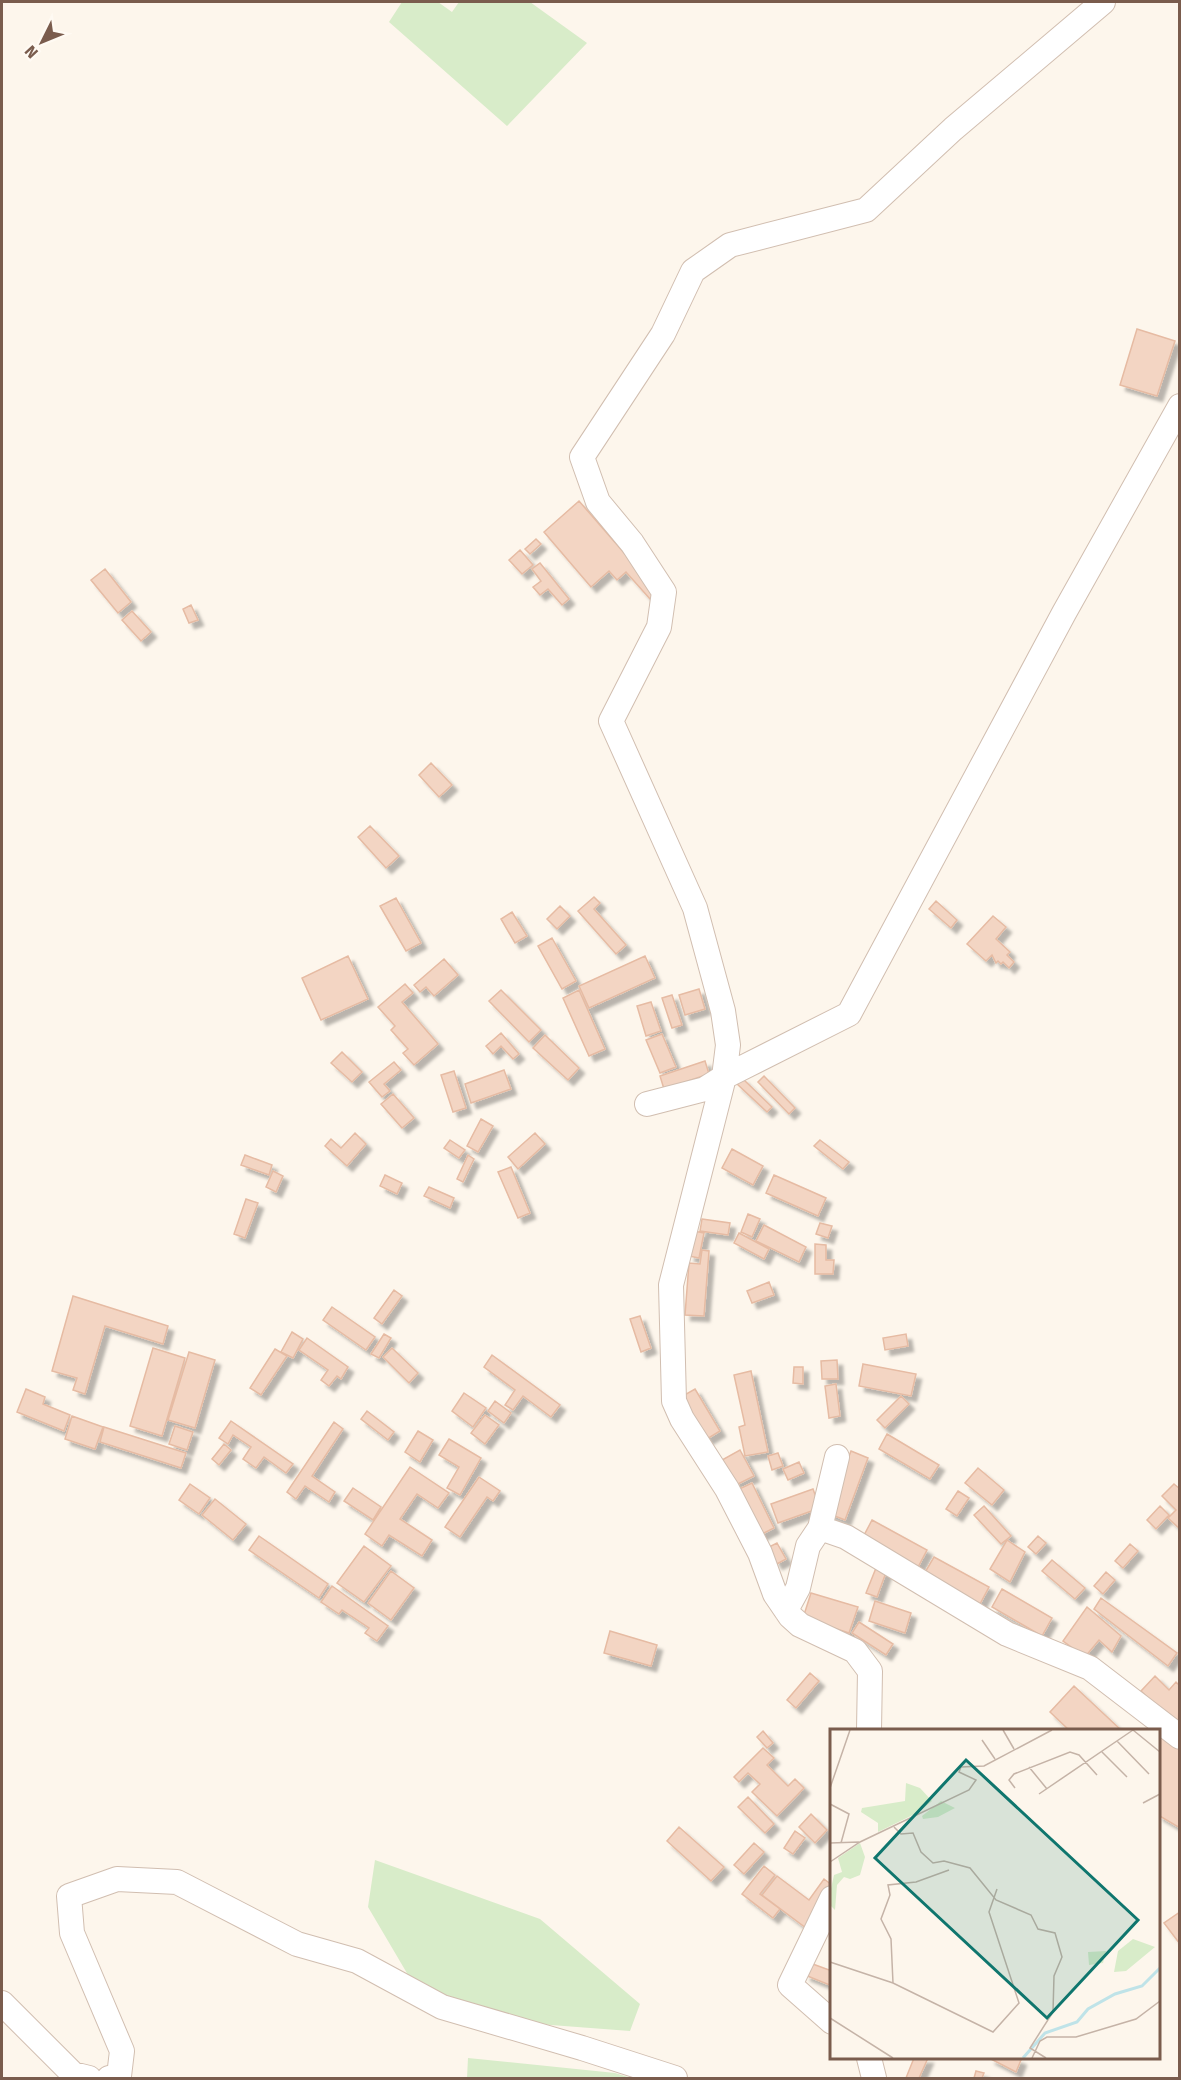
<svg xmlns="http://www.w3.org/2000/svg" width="1181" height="2080" font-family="'Fira Sans',sans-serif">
<defs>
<filter id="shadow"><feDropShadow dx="5.5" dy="5.5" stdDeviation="1.5" flood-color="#0004"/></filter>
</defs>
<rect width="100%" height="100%" fill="#fdf6ec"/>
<path fill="#d8ecc9" d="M 402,2 L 438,2 L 452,12 L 459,2 L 530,2 L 587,43 L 507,126 L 389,22 Z
M 375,1860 L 540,1919 L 640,2004 L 630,2031 L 484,2020 L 421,1997 L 368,1907 Z
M 468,2058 L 615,2073 L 631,2078 L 467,2078 Z"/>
<path fill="#f3d5c3" stroke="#e6bba3" stroke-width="1.5" filter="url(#shadow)" d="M 1137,329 L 1175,341 L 1157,396 L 1120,385 Z
M 579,501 L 658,592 L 650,599 L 626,572 L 617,580 L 609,571 L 591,587 L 544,532 Z
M 536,539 L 541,544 L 530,554 L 525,549 Z
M 520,550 L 533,565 L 522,574 L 509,560 Z
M 540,563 L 569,599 L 562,605 L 548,589 L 540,595 L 533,587 L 541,581 L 532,569 Z
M 105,569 L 131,602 L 118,613 L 91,580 Z
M 191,605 L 198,620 L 189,623 L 183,609 Z
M 132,611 L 151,632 L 141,641 L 122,620 Z
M 431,763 L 452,785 L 439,797 L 419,775 Z
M 370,826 L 399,856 L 386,868 L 358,837 Z
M 594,897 L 600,903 L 594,909 L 626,945 L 616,954 L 578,911 Z
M 396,898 L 421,943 L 406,951 L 380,906 Z
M 936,901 L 957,920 L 951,928 L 929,909 Z
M 560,906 L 570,916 L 557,929 L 547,919 Z
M 512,912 L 527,936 L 515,943 L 501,919 Z
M 993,916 L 1006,927 L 996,939 L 1010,952 L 1007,955 L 1014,962 L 1009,968 L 1003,962 L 1001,964 L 998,961 L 996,963 L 992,955 L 986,961 L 967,944 Z
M 552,938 L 576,981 L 562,989 L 538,946 Z
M 348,956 L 368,999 L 321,1020 L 302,978 Z
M 645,956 L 655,978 L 589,1008 L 579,986 Z
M 444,959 L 458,975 L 434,996 L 426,987 L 420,992 L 414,985 Z
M 405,984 L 413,993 L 402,1002 L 438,1044 L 414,1065 L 403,1053 L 408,1049 L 391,1030 L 395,1026 L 378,1007 Z
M 699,989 L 705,1009 L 685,1015 L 679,995 Z
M 501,990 L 541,1030 L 529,1042 L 489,1001 Z
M 579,990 L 605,1049 L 589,1056 L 563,998 Z
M 672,995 L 682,1025 L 672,1028 L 662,998 Z
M 651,1002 L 661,1031 L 646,1036 L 637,1006 Z
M 501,1033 L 519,1054 L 513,1059 L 501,1046 L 493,1054 L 486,1046 Z
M 662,1034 L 676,1067 L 660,1073 L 646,1040 Z
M 545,1035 L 579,1068 L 568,1080 L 533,1048 Z
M 342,1052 L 362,1072 L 352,1082 L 331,1063 Z
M 705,1061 L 709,1074 L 664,1089 L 660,1076 Z
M 394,1062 L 401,1070 L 384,1084 L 390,1091 L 382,1097 L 369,1082 Z
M 504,1070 L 511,1089 L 471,1103 L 465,1084 Z
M 454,1071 L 466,1108 L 453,1112 L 441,1075 Z
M 764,1076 L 795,1108 L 789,1114 L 758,1082 Z
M 742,1078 L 772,1107 L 767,1112 L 737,1084 Z
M 393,1094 L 414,1118 L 402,1128 L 381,1104 Z
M 481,1119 L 493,1126 L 478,1152 L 467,1146 Z
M 355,1133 L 366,1144 L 347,1166 L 325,1146 L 331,1139 L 341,1148 Z
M 535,1133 L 545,1144 L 518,1169 L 508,1157 Z
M 450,1140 L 465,1150 L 459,1158 L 444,1148 Z
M 820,1140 L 849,1162 L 843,1169 L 814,1146 Z
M 732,1149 L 763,1166 L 753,1185 L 722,1168 Z
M 245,1155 L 272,1165 L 269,1175 L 241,1165 Z
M 468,1155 L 474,1159 L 463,1182 L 457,1179 Z
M 511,1167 L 530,1213 L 518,1218 L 498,1172 Z
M 273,1171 L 283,1176 L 276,1192 L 266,1187 Z
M 385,1175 L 402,1183 L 397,1194 L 380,1186 Z
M 774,1175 L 826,1198 L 818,1216 L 766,1193 Z
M 429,1187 L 454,1198 L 450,1208 L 424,1196 Z
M 246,1199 L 258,1203 L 245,1238 L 234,1234 Z
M 748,1214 L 760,1219 L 752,1237 L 741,1232 Z
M 702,1219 L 730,1223 L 728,1235 L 700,1231 Z
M 820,1223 L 832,1226 L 828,1238 L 816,1234 Z
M 764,1225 L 806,1247 L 799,1262 L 756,1241 Z
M 694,1231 L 704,1233 L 699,1258 L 689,1256 Z
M 739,1233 L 769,1249 L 764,1259 L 734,1243 Z
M 815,1244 L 826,1245 L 826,1260 L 834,1260 L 833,1274 L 815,1274 Z
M 702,1250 L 709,1251 L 704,1316 L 685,1315 L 689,1263 L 700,1264 Z
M 769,1282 L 774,1295 L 752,1303 L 747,1291 Z
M 394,1290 L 402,1296 L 382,1324 L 374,1318 Z
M 73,1296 L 168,1326 L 163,1344 L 105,1326 L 85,1394 L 73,1390 L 77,1378 L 52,1371 Z
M 332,1307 L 375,1337 L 366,1350 L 323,1320 Z
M 640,1316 L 651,1348 L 641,1352 L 630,1319 Z
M 292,1332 L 303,1339 L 293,1358 L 281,1352 Z
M 384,1334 L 391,1338 L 379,1358 L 371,1354 Z
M 906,1334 L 908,1346 L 885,1350 L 883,1338 Z
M 307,1338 L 348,1367 L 341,1379 L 337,1376 L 329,1386 L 321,1380 L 328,1370 L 299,1350 Z
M 153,1348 L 185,1358 L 162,1436 L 130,1426 Z
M 392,1348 L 418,1373 L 409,1383 L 383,1357 Z
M 275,1349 L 287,1356 L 261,1395 L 250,1388 Z
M 189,1352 L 215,1360 L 195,1428 L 168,1420 Z
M 492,1355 L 560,1405 L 551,1417 L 523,1396 L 513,1410 L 505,1405 L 515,1390 L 484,1367 Z
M 837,1360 L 838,1379 L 822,1379 L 821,1361 Z
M 863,1364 L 916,1374 L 911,1396 L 859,1386 Z
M 794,1367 L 803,1367 L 803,1384 L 793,1383 Z
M 751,1371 L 768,1452 L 745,1456 L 739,1427 L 745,1425 L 734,1375 Z
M 836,1384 L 840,1416 L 829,1418 L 825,1386 Z
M 26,1389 L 45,1397 L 43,1404 L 70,1415 L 64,1431 L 17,1412 Z
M 695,1389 L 720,1431 L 707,1439 L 681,1397 Z
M 464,1393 L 486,1408 L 473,1427 L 452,1411 Z
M 901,1396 L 909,1404 L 885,1428 L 877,1420 Z
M 495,1401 L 511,1413 L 504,1423 L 488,1411 Z
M 367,1411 L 394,1432 L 388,1440 L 361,1419 Z
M 485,1415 L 499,1425 L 485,1444 L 471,1433 Z
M 72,1416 L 103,1427 L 95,1449 L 65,1439 Z
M 231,1421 L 293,1464 L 286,1473 L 264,1457 L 256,1468 L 243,1459 L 251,1447 L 233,1435 L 228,1444 L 219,1438 Z
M 334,1422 L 343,1429 L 312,1476 L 335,1492 L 329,1502 L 305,1486 L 296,1499 L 287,1492 Z
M 175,1426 L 193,1432 L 187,1450 L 169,1444 Z
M 104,1427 L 186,1453 L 181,1468 L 100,1442 Z
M 418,1431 L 433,1440 L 420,1462 L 405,1452 Z
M 887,1434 L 939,1465 L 930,1479 L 879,1449 Z
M 449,1439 L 481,1458 L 460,1495 L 447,1488 L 459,1467 L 439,1455 Z
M 224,1444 L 231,1450 L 219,1465 L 212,1459 Z
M 740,1450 L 754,1476 L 736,1485 L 722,1460 Z
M 851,1451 L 868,1458 L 845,1520 L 827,1513 Z
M 778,1453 L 783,1466 L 772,1470 L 768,1456 Z
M 799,1462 L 804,1473 L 788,1480 L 783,1469 Z
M 410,1467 L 449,1493 L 438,1508 L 417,1494 L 400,1519 L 432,1540 L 422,1556 L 389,1535 L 382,1546 L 365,1534 Z
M 978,1468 L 1004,1490 L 992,1505 L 965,1483 Z
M 479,1477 L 500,1491 L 493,1501 L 487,1497 L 460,1537 L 445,1527 Z
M 752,1483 L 774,1528 L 760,1535 L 737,1490 Z
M 190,1484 L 210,1498 L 199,1514 L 179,1500 Z
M 1174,1484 L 1180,1489 L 1180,1529 L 1168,1518 L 1176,1510 L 1162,1496 Z
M 353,1488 L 381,1507 L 373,1520 L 344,1501 Z
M 813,1489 L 820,1508 L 778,1523 L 771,1504 Z
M 958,1491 L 969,1498 L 957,1516 L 946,1509 Z
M 215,1499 L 246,1524 L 233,1540 L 202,1515 Z
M 984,1506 L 1011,1536 L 1001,1544 L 974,1515 Z
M 1160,1506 L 1169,1515 L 1156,1529 L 1147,1520 Z
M 872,1520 L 927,1550 L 916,1571 L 861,1541 Z
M 259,1536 L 328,1584 L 319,1598 L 249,1550 Z
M 1038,1536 L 1046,1543 L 1036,1554 L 1028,1547 Z
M 1007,1540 L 1025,1552 L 1010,1582 L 990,1569 Z
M 777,1543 L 786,1559 L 777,1564 L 767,1548 Z
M 1130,1544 L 1138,1551 L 1123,1568 L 1115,1561 Z
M 364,1546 L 391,1566 L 364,1602 L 337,1583 Z
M 934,1557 L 989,1587 L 980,1604 L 924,1574 Z
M 1052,1560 L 1085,1588 L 1075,1599 L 1042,1571 Z
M 878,1563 L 888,1567 L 877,1597 L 866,1593 Z
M 391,1571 L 414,1588 L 391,1620 L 368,1603 Z
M 1106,1572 L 1115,1580 L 1103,1594 L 1094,1586 Z
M 332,1586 L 388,1626 L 377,1641 L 365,1633 L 369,1628 L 342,1610 L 339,1614 L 321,1602 Z
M 1002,1589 L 1052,1618 L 1042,1636 L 992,1607 Z
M 811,1593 L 858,1607 L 849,1633 L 803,1618 Z
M 1101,1598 L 1177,1653 L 1168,1666 L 1094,1609 Z
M 875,1601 L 911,1613 L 905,1633 L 869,1621 Z
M 1087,1607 L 1121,1636 L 1112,1652 L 1099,1640 L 1085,1657 L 1063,1641 Z
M 859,1622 L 893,1644 L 886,1655 L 852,1633 Z
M 610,1631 L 657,1645 L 651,1666 L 604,1653 Z
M 810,1673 L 819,1681 L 796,1708 L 787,1700 Z
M 1155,1676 L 1169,1690 L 1176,1682 L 1180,1686 L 1178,1727 L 1141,1691 Z
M 1074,1686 L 1121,1730 L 1069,1730 L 1050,1712 Z
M 763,1731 L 773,1743 L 767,1748 L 757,1737 Z
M 1158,1734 L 1180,1749 L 1180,1828 L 1158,1815 Z
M 763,1748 L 774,1758 L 767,1765 L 788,1786 L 795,1779 L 804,1788 L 777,1816 L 752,1792 L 760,1784 L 748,1773 L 739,1782 L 734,1777 Z
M 748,1797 L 774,1824 L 765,1833 L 738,1807 Z
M 811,1814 L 827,1830 L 815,1843 L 799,1827 Z
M 679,1827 L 724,1867 L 711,1881 L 667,1841 Z
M 795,1831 L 805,1838 L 793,1854 L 784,1848 Z
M 754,1843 L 764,1852 L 744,1874 L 734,1865 Z
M 764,1866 L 775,1875 L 760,1894 L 780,1909 L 773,1918 L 742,1894 Z
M 777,1876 L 809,1900 L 824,1879 L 832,1885 L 832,1893 L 806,1928 L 762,1895 Z
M 1180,1912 L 1180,1944 L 1164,1923 Z
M 810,1963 L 832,1971 L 832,1986 L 805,1975 Z
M 914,2058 L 928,2058 L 919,2078 L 906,2078 Z
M 989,2058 L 1016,2058 L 1021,2060 L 1016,2072 Z
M 976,2071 L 984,2073 L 982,2078 L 974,2078 Z"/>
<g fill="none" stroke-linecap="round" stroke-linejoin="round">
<defs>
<path id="minor" d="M 647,1104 L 705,1089 L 724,1077 L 849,1014 L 1064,613 L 1180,406
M 820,1528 L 846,1537 L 1007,1634 L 1090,1668 L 1180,1737
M 786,1610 L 798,1588 L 808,1546 L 820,1528 L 837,1457
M 869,1730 L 870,1671 L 855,1651 L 800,1625 L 790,1616 L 775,1594 L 760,1553 L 727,1489 L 682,1419 L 674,1401 L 671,1285 L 724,1077 L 728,1045 L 723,1011 L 695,908 L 611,721 L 659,627 L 664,592 L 632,543 L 598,502 L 582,457 L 663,334 L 693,271 L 730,245 L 866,210 L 953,129 L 1103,2
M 832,1898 L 790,1985 L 832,2022
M 2,2003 L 73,2074 L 89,2078
M 869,2058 L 874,2078
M 109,2078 L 119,2076 L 122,2051 L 72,1933 L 69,1896 L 117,1879 L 177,1882 L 297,1944 L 357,1961 L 442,2007 L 582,2048 L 675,2078"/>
</defs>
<use href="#minor" stroke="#d1beb0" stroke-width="26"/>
<use href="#minor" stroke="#fff" stroke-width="24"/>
</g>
<g transform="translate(830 1729)">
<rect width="330" height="330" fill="#fdf6ec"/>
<path d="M 76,54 L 90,59 L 102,72 L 89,83 L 48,103 L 48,94 L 31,83 L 32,79 L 75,72 ZM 111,72 L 125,79 L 108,88 L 93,90 L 92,87 ZM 30,114 L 35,128 L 30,146 L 20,150 L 14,148 L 7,156 L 5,181 L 0,176 L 0,164 L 4,146 L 12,143 L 8,129 ZM 303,210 L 325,218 L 296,242 L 284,243 L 288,222 ZM 276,222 L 273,234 L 259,236 L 258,223 Z" fill="#d8ecc9"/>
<path fill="none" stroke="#bfe3e8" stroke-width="3" d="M 193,329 L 215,304 L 247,293 L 258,280 L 285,265 L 312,257 L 330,239"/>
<path fill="none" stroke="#c5b3a7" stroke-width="1.5" d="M 173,1 L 184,20M 303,1 L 330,23M 152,11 L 165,30M 287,12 L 319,45M 272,23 L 297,48M 199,38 L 217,60M 0,59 L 20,1M 185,59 L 179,51 L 184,45 L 240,23 L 249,26 L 267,46M 209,65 L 303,1M 313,74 L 330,65M 0,75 L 19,85 L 11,114M 64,98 L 71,105 L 83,104 L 91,123 L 103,134 L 114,132 L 140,139 L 166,171 L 201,186 L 208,200 L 225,204 L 232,228 L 224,247 L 223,283 L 200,319 L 216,329M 0,114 L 29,113M 0,133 L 30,113 L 139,61 L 146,51 L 129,43 L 131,38 L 154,37 L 222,1M 0,233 L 63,254 L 163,303 L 189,274 L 159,183 L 167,160M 63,254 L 61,210 L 51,190 L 60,166 L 58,156 L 86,153 L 119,141M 0,289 L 63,329M 202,329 L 210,312 L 217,308 L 246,308 L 306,290 L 330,272"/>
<path fill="#0f766e" fill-opacity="0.15" stroke="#0f766e" stroke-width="3" d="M 136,31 L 308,191 L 217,289 L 45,129 Z"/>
<rect width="330" height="330" fill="none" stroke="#7a5c4d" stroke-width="3"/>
</g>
<rect width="1181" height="2080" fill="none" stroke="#7a5c4d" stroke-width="6"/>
<g transform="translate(42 42) rotate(227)" stroke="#fffaf3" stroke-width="4.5" paint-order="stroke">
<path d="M0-4.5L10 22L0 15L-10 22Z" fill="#7a5c4d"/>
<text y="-9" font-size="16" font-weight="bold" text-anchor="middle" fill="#7a5c4d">N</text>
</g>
</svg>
